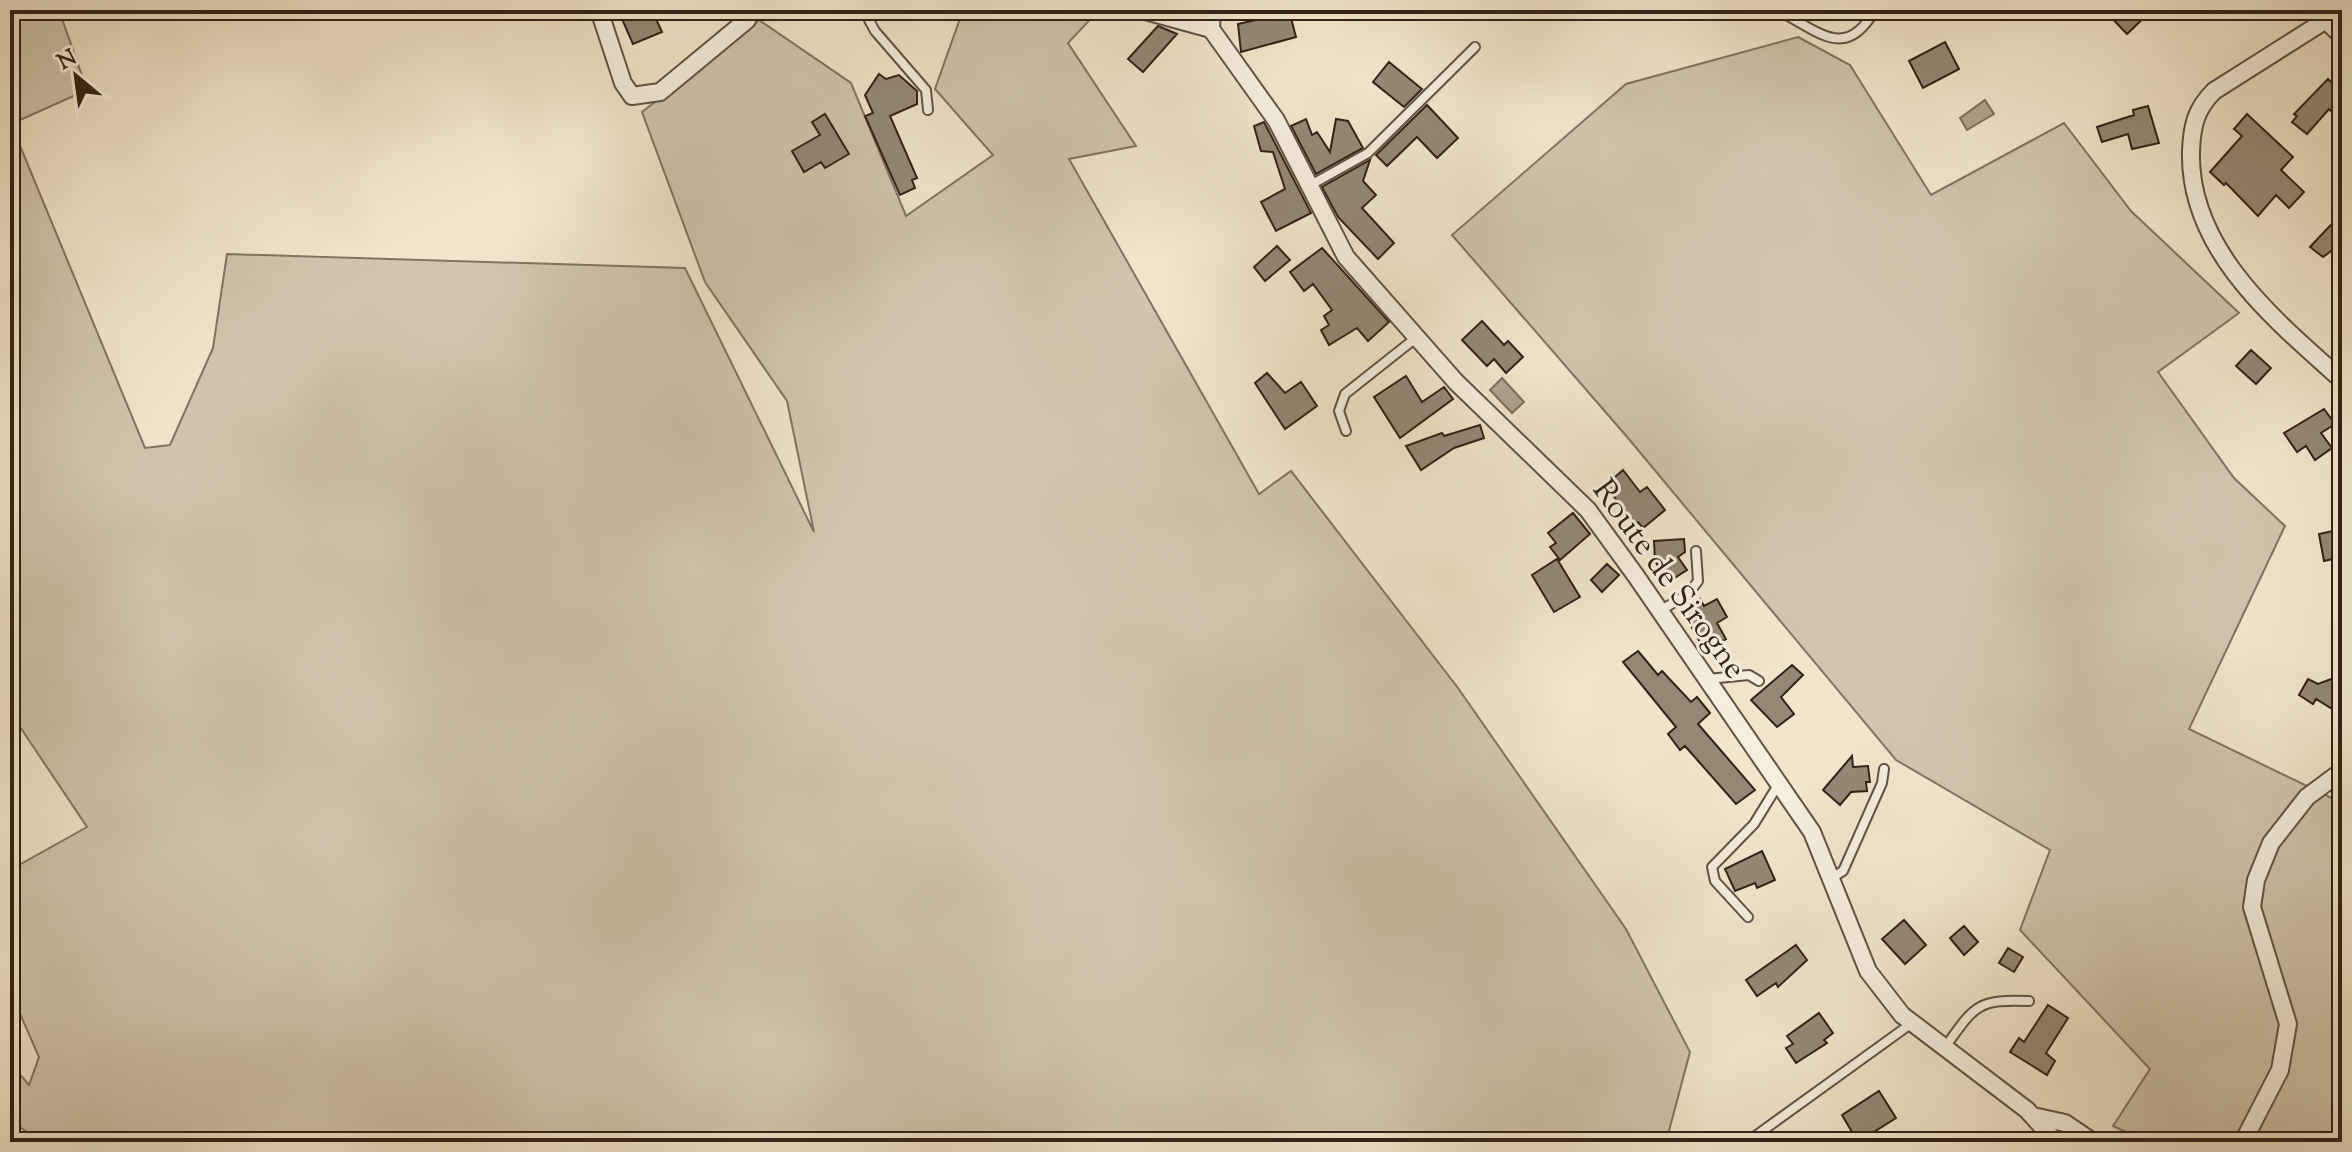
<svg xmlns="http://www.w3.org/2000/svg" width="2352" height="1152" font-family="'Sorts Mill Goudy',serif">
<rect width="100%" height="100%" fill="#f1e6cc"/>
<filter id="stains"><feTurbulence type="fractalNoise" baseFrequency=".0025" numOctaves="4"/><feColorMatrix values="0 0 0 0 .2 0 0 0 0 .09 0 0 0 0 .02 0 0 0 .5 -.17"/></filter>
<radialGradient id="worn" r=".72"><stop offset=".6" stop-color="#630" stop-opacity="0"/><stop offset="1" stop-color="#630" stop-opacity=".3"/></radialGradient>
<path fill="#d0c5ad" stroke="#807462" stroke-width="2" d="M 10,10 L 59,10 L 87,90 L 11,124 L 145,448 L 170,445 L 213,348 L 227,254 L 685,268 L 814,532 L 787,401 L 705,282 L 642,112 L 759,20 L 851,83 L 906,216 L 993,155 L 935,89 L 963,10 L 1099,10 L 1068,43 L 1136,146 L 1069,159 L 1259,494 L 1291,471 L 1458,688 L 1626,929 L 1690,1052 L 1666,1142 L 43,1142 L 10,1121 L 10,1063 L 29,1085 L 39,1057 L 10,991 L 10,870 L 87,827 L 10,712 Z
M 1798,37 L 1850,65 L 1931,195 L 2064,123 L 2131,211 L 2239,313 L 2158,372 L 2234,478 L 2285,526 L 2189,729 L 2342,803 L 2342,1142 L 2198,1142 L 2195,1136 C 2168,1152 2139,1138 2113,1126 L 2150,1069 L 2020,930 L 2050,850 L 1896,760 L 1628,438 L 1452,235 L 1626,84 Z"/>
<path fill="#afa38e" stroke="#7c6f5e" stroke-width="2" d="M 1985,100 L 1994,114 L 1967,130 L 1960,118 Z
M 1502,378 L 1524,402 L 1512,413 L 1490,390 Z"/>
<path fill="#948875" stroke="#302216" stroke-width="2" d="M 618,10 L 652,10 L 662,32 L 633,44 Z
M 1268,10 L 1290,14 L 1296,37 L 1241,52 L 1238,24 L 1269,17 Z
M 2104,10 L 2152,10 L 2127,34 Z
M 1158,26 L 1177,34 L 1143,72 L 1128,59 Z
M 1945,42 L 1959,69 L 1923,88 L 1909,61 Z
M 1389,62 L 1422,89 L 1404,107 L 1373,82 Z
M 879,74 L 886,79 L 899,75 L 917,91 L 917,104 L 890,116 L 917,178 L 912,180 L 915,188 L 900,195 L 865,116 L 873,113 L 865,95 Z
M 2328,79 L 2342,92 L 2342,104 L 2333,113 L 2329,109 L 2307,134 L 2292,122 L 2297,116 L 2294,114 Z
M 1427,105 L 1458,138 L 1437,158 L 1417,137 L 1387,166 L 1376,155 Z
M 2148,106 L 2159,143 L 2132,149 L 2128,134 L 2102,142 L 2097,127 L 2134,115 L 2133,110 Z
M 825,114 L 849,154 L 825,168 L 821,162 L 804,172 L 792,151 L 820,135 L 812,122 Z
M 2247,114 L 2293,157 L 2281,170 L 2304,192 L 2289,208 L 2276,195 L 2258,216 L 2226,183 L 2224,185 L 2210,172 L 2242,136 L 2234,129 Z
M 1306,119 L 1312,135 L 1317,132 L 1330,152 L 1336,119 L 1348,121 L 1363,148 L 1316,174 L 1291,126 Z
M 1264,122 L 1311,213 L 1276,231 L 1261,202 L 1285,189 L 1273,152 L 1261,151 L 1254,126 Z
M 1370,160 L 1363,181 L 1376,195 L 1362,208 L 1394,243 L 1378,259 L 1338,217 L 1322,187 Z
M 2342,213 L 2342,243 L 2323,257 L 2310,247 Z
M 1277,246 L 1290,260 L 1265,281 L 1254,267 Z
M 1322,248 L 1389,322 L 1368,341 L 1357,328 L 1329,345 L 1321,330 L 1329,325 L 1324,316 L 1332,310 L 1313,284 L 1304,291 L 1290,272 Z
M 1482,321 L 1504,345 L 1508,341 L 1523,357 L 1506,373 L 1494,359 L 1487,366 L 1462,340 Z
M 2251,350 L 2271,368 L 2256,384 L 2236,366 Z
M 1267,373 L 1285,393 L 1301,382 L 1317,406 L 1285,429 L 1255,383 Z
M 1406,376 L 1422,402 L 1444,387 L 1453,399 L 1400,438 L 1374,397 Z
M 2324,409 L 2335,424 L 2321,433 L 2332,448 L 2315,460 L 2306,446 L 2297,452 L 2284,433 Z
M 1480,425 L 1484,438 L 1454,448 L 1421,470 L 1406,446 L 1442,433 L 1444,436 Z
M 1623,470 L 1640,492 L 1647,487 L 1665,510 L 1643,528 L 1638,522 L 1634,525 L 1606,485 Z
M 1573,513 L 1590,534 L 1560,560 L 1550,547 L 1556,543 L 1548,533 Z
M 2342,529 L 2342,557 L 2324,561 L 2319,534 Z
M 1684,539 L 1685,552 L 1678,557 L 1687,570 L 1668,582 L 1655,561 L 1654,541 Z
M 1557,559 L 1580,597 L 1554,612 L 1532,575 Z
M 1607,564 L 1619,575 L 1602,592 L 1591,580 Z
M 1700,599 L 1704,606 L 1717,599 L 1727,617 L 1717,623 L 1726,639 L 1705,651 L 1682,610 Z
M 1638,651 L 1658,675 L 1662,671 L 1691,702 L 1697,697 L 1710,713 L 1698,724 L 1755,790 L 1736,804 L 1685,746 L 1680,750 L 1668,734 L 1676,727 L 1623,662 Z
M 1792,665 L 1803,675 L 1781,697 L 1794,714 L 1777,727 L 1751,700 Z
M 2342,675 L 2342,695 L 2332,709 L 2316,699 L 2313,704 L 2299,695 L 2308,679 L 2318,684 Z
M 1852,756 L 1853,767 L 1868,766 L 1870,782 L 1866,782 L 1867,791 L 1851,792 L 1840,805 L 1823,790 Z
M 1762,851 L 1775,880 L 1757,888 L 1755,883 L 1735,891 L 1725,869 Z
M 1904,920 L 1926,945 L 1905,964 L 1882,939 Z
M 1964,926 L 1978,942 L 1964,955 L 1950,938 Z
M 1796,945 L 1807,960 L 1778,987 L 1776,983 L 1757,996 L 1746,980 Z
M 2008,948 L 2023,957 L 2014,972 L 1999,963 Z
M 2048,1005 L 2068,1018 L 2046,1053 L 2055,1061 L 2047,1075 L 2010,1052 L 2019,1038 L 2024,1042 Z
M 1819,1013 L 1833,1033 L 1824,1040 L 1827,1043 L 1796,1063 L 1786,1048 L 1793,1044 L 1787,1036 Z
M 1879,1091 L 1896,1118 L 1858,1142 L 1842,1115 Z"/>
<g fill="none" stroke-linecap="round" stroke-linejoin="round">
<defs>
<path id="service" d="M 872,10 L 869,20 L 875,31 L 926,90 L 928,110
M 1777,10 C 1819,31 1845,62 1875,10
M 1309,186 L 1368,153 L 1475,47
M 1346,431 L 1339,411 L 1345,394 L 1417,337
M 1660,611 L 1689,593 L 1698,581 L 1696,551
M 1708,679 L 1749,675 L 1759,681
M 1833,877 L 1843,871 L 1882,783 L 1884,769
M 1748,917 L 1715,881 L 1712,867 L 1754,824 L 1778,785
M 1946,1046 C 1975,1005 1978,999 2029,1001
M 1747,1142 L 1912,1023"/>
<path id="minor" d="M 599,10 L 623,83 L 632,96 L 660,92 L 747,20 L 752,10
M 1142,10 L 1211,29 L 1276,120 L 1346,257 L 1456,382 L 1588,510 L 1636,576 L 1812,832 L 1868,971 L 1902,1015 L 2027,1110 L 2056,1142
M 2315,10 L 2342,36
M 2326,20 L 2214,91 C 2196,109 2192,125 2191,151 C 2188,250 2276,321 2342,380
M 1211,29 L 1212,10
M 2033,1116 L 2065,1123 L 2093,1142
M 2243,1142 L 2280,1070 L 2288,1024 L 2252,907 L 2256,880 L 2271,843 L 2307,797 L 2342,771"/>
</defs>
<use href="#service" stroke="#605344" stroke-width="12"/>
<use href="#minor" stroke="#605344" stroke-width="20"/>
<use href="#service" stroke="#f6efde" stroke-width="8"/>
<use href="#minor" stroke="#f6efde" stroke-width="16"/>
</g>
<g text-anchor="middle" dominant-baseline="central" stroke-width="6" stroke-linejoin="round" paint-order="stroke">
<g font-size="32" fill="#302216" stroke="#f6efde">
<text transform="translate(1668 580) rotate(54)">Route de Sirogne</text>
</g>
</g>
<rect width="2352" height="1152" fill="none" stroke="#f1e6cc" stroke-width="40"/>
<rect x="12" y="12" width="2328" height="1128" fill="none" stroke="#302216" stroke-width="4"/>
<rect x="20" y="20" width="2312" height="1112" fill="none" stroke="#302216" stroke-width="2"/>
<g transform="translate(76 76) rotate(331)" stroke="#f6efde" stroke-width="6" paint-order="stroke">
<path d="M0-6L14 30L0 20L-14 30Z" fill="#302216"/>
<text y="-12" font-size="22" font-weight="bold" text-anchor="middle" fill="#302216">N</text>
</g>
<rect width="100%" height="100%" filter="url(#stains)"/>
<rect width="100%" height="100%" fill="url(#worn)"/>
</svg>
